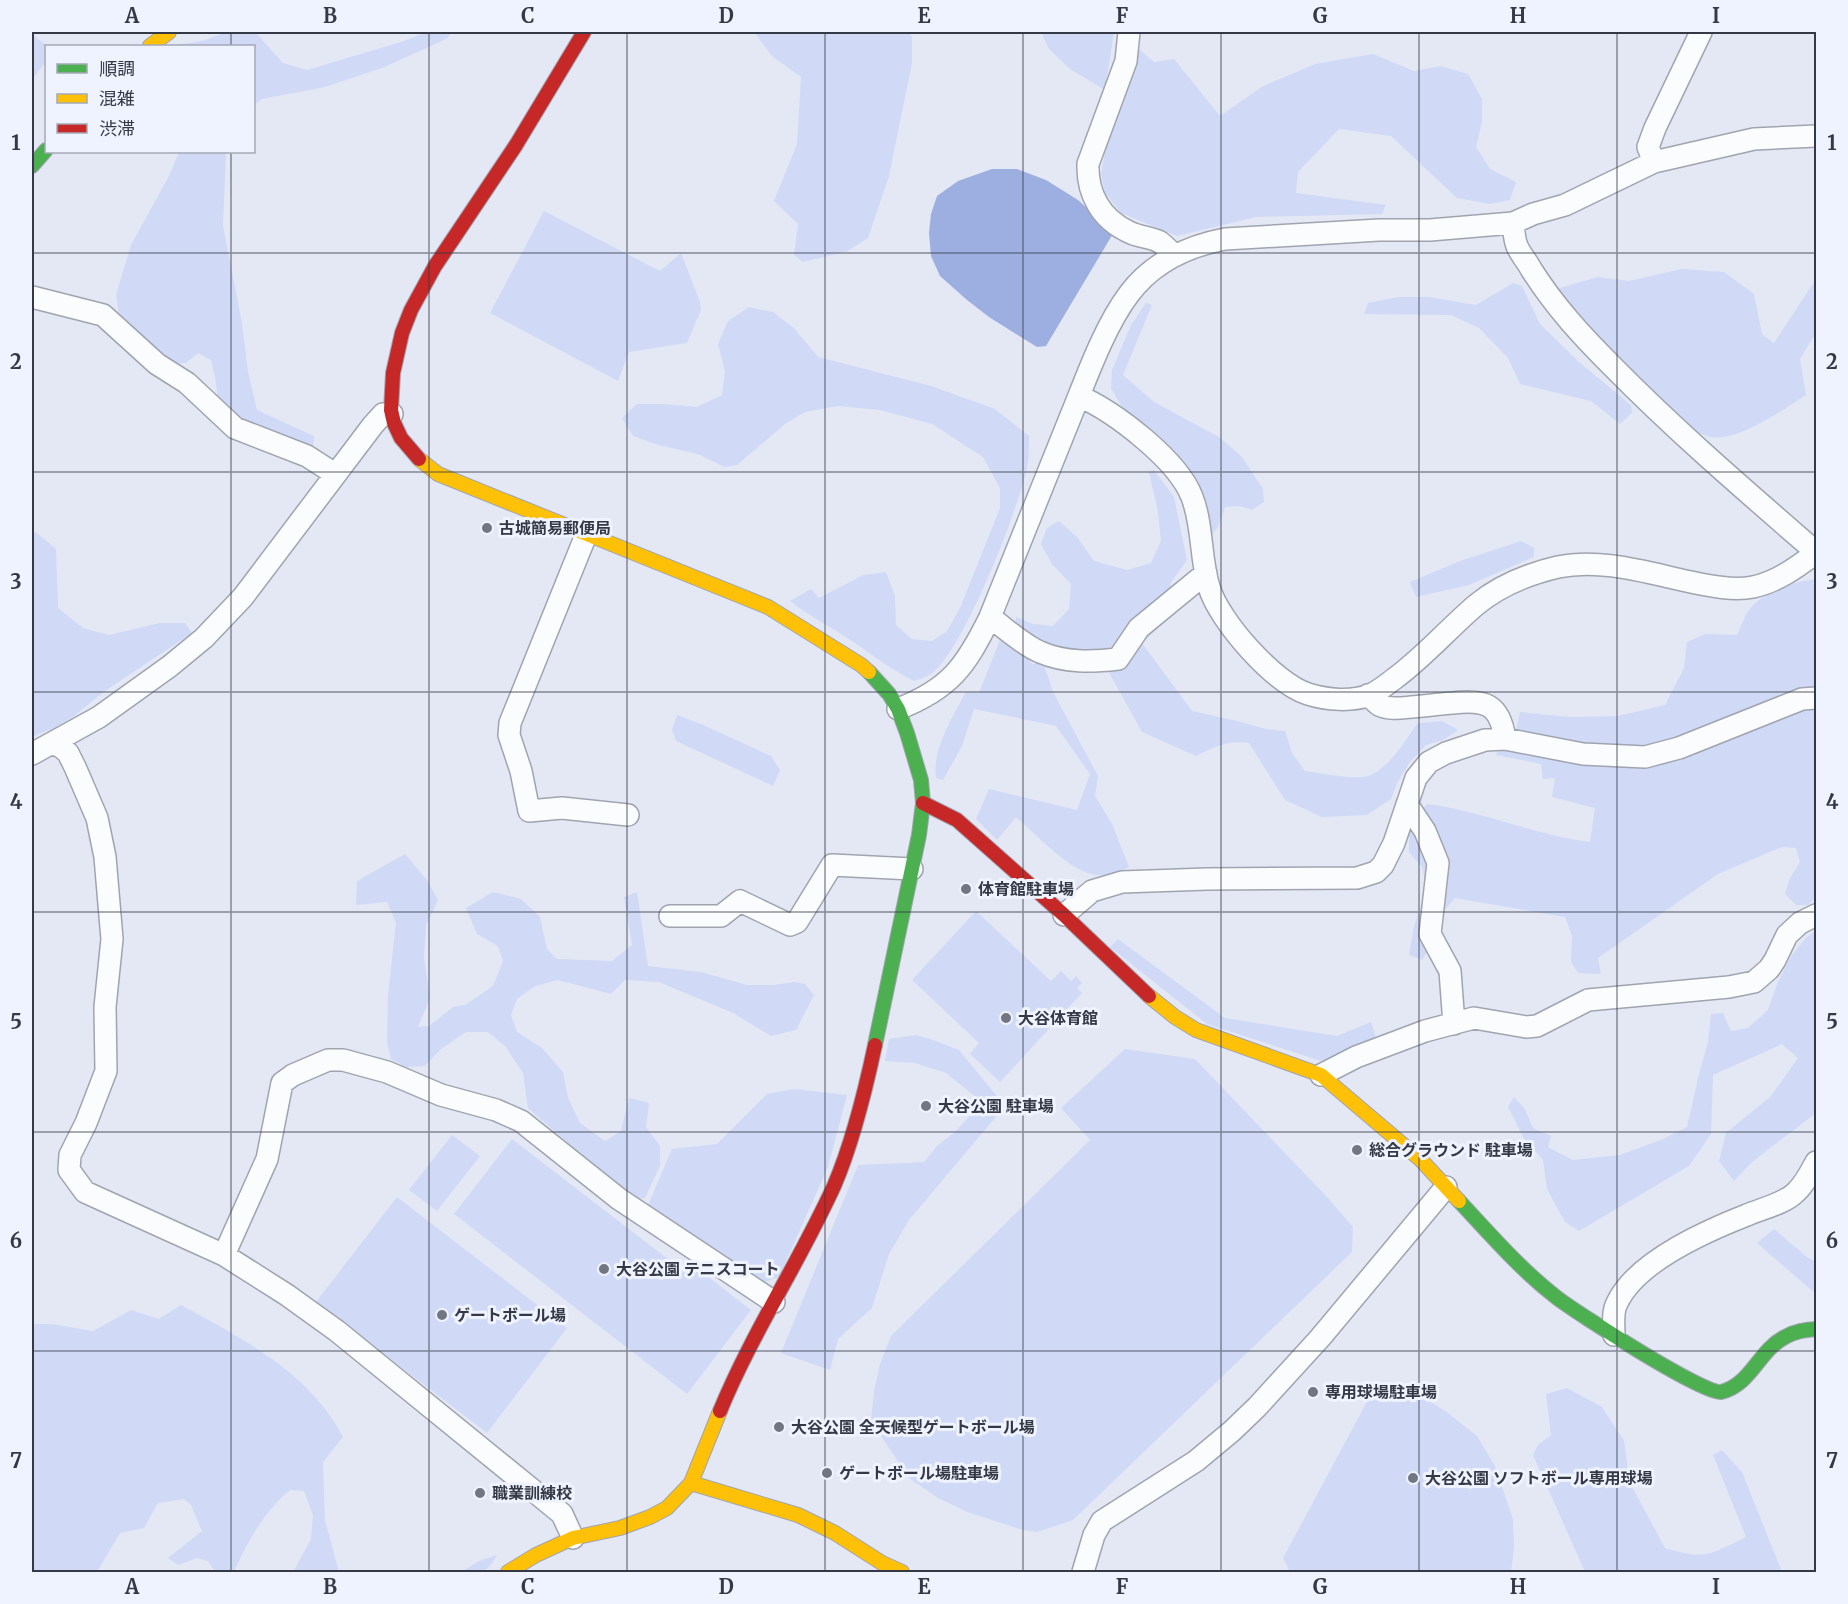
<svg xmlns="http://www.w3.org/2000/svg" width="1848" height="1604" font-family="Merriweather,'Noto Sans JP',serif">
<rect width="100%" height="100%" fill="#e4e8f5"/>
<path fill="#d0daf6" d="M 227,32 L 255,32 L 283,63 L 307,70 L 401,42 L 427,32 L 451,32 L 448,38 L 382,68 L 325,87 L 262,99 L 254,105 L 254,46 L 170,46 L 202,41 Z
M 754,32 L 909,32 L 912,37 L 912,63 L 889,176 L 868,238 L 848,251 L 803,262 L 794,255 L 798,224 L 774,201 L 797,144 L 801,77 L 772,56 Z
M 1041,32 L 1114,32 L 1105,90 L 1070,69 L 1049,49 Z
M 32,34 L 47,46 L 46,61 L 32,80 Z
M 1139,49 L 1154,62 L 1174,59 L 1220,116 L 1263,86 L 1315,64 L 1373,54 L 1414,71 L 1440,66 L 1468,74 L 1482,99 L 1482,122 L 1476,147 L 1490,169 L 1516,182 L 1510,200 L 1490,204 L 1457,198 L 1391,136 L 1339,129 L 1298,172 L 1296,193 L 1386,205 L 1382,214 L 1256,217 L 1177,236 L 1121,213 L 1105,193 L 1101,174 L 1105,152 Z
M 179,152 L 226,152 L 223,226 L 242,323 L 248,372 L 257,410 L 314,436 L 313,446 L 301,449 L 254,427 L 218,400 L 215,377 L 211,360 L 198,353 L 186,363 L 176,364 L 160,354 L 119,315 L 116,295 L 131,245 L 169,176 Z
M 544,211 L 660,271 L 681,253 L 700,302 L 701,310 L 687,343 L 629,352 L 618,381 L 490,313 Z
M 1682,269 L 1724,272 L 1754,294 L 1762,334 L 1774,343 L 1816,279 L 1816,333 L 1800,359 L 1806,395 C 1786,408 1736,443 1711,437 C 1691,433 1675,413 1660,400 C 1623,365 1587,330 1556,289 L 1598,277 L 1629,281 Z
M 1513,283 L 1522,286 L 1540,324 L 1579,362 L 1631,405 L 1632,413 L 1620,424 L 1591,401 L 1520,384 L 1508,358 L 1479,328 L 1451,315 L 1364,314 L 1368,303 L 1398,297 L 1429,297 L 1476,305 Z
M 1146,303 L 1152,305 L 1123,375 L 1154,402 L 1219,437 L 1242,457 L 1263,489 L 1264,502 L 1252,510 L 1239,506 L 1225,507 L 1219,525 L 1212,535 L 1207,531 L 1199,484 L 1185,463 L 1123,409 L 1111,388 L 1112,370 L 1131,325 Z
M 749,307 L 773,312 L 794,328 L 818,357 L 931,386 L 995,409 L 1029,436 C 1029,445 1029,454 1028,463 C 1021,504 963,652 931,674 C 927,677 919,679 914,681 C 890,669 874,656 852,641 C 831,627 809,616 790,601 L 811,589 L 819,598 L 863,575 L 886,572 L 895,596 L 896,625 L 912,639 L 932,641 L 947,631 L 960,608 L 1000,508 L 1000,488 L 983,457 L 932,424 L 880,410 L 838,406 L 805,412 L 785,424 L 737,465 L 724,467 L 698,454 L 658,445 L 633,436 L 622,418 L 637,404 L 663,404 L 697,407 L 722,395 L 725,371 L 718,344 L 728,321 Z
M 1154,470 L 1174,497 L 1187,560 L 1170,584 L 1184,604 L 1142,643 L 1192,711 L 1237,721 L 1266,729 L 1285,731 L 1292,753 L 1305,771 C 1319,773 1359,781 1371,775 C 1392,765 1405,740 1418,723 L 1442,721 L 1458,730 L 1443,740 L 1426,745 L 1410,762 L 1397,783 L 1391,799 L 1367,815 L 1322,817 L 1285,800 L 1249,743 C 1229,740 1213,747 1196,756 L 1142,732 L 1097,651 L 1071,654 L 1042,644 L 1015,624 L 1016,617 L 1033,624 L 1053,626 L 1069,609 L 1071,584 L 1052,564 L 1041,544 L 1047,528 L 1059,521 L 1077,537 L 1094,561 L 1127,570 L 1151,563 L 1161,541 L 1158,512 L 1149,472 Z
M 32,531 L 37,533 L 56,549 L 58,608 L 83,628 L 109,635 L 160,623 L 185,623 L 192,633 L 105,691 L 74,716 L 56,727 L 32,737 Z
M 1521,541 L 1534,548 L 1534,557 L 1469,585 L 1416,597 L 1410,582 L 1460,561 Z
M 1816,579 L 1816,898 L 1808,905 L 1796,905 L 1785,894 L 1789,880 L 1800,862 L 1796,848 L 1782,847 L 1718,874 L 1598,958 L 1601,974 L 1578,973 L 1571,962 L 1572,936 L 1565,917 L 1455,898 L 1443,912 L 1439,933 L 1422,960 L 1409,955 L 1414,926 L 1427,889 L 1422,867 L 1409,852 L 1409,824 L 1427,804 C 1482,811 1535,835 1590,842 L 1595,808 L 1552,797 L 1555,778 L 1543,779 L 1541,764 L 1496,755 L 1500,746 L 1512,748 L 1520,712 L 1570,717 L 1618,716 L 1665,705 L 1684,668 L 1687,642 L 1705,634 L 1737,635 C 1741,627 1744,617 1749,610 C 1765,590 1793,582 1816,579 Z
M 1001,637 L 1033,664 L 1043,661 L 1053,692 L 1098,776 L 1095,796 L 1112,824 L 1129,867 C 1119,872 1108,876 1096,875 C 1070,872 1036,834 1016,817 L 997,840 L 976,819 L 989,789 L 1077,810 L 1090,774 L 1056,726 L 974,709 L 962,746 L 943,780 L 936,778 C 932,749 953,716 966,692 L 979,693 Z
M 677,715 L 701,724 L 771,756 L 780,770 L 773,786 L 676,741 L 672,730 Z
M 405,854 L 427,880 L 438,900 L 426,925 L 424,958 L 430,998 L 418,1027 L 429,1026 L 453,1007 L 465,1005 L 493,986 L 503,961 L 498,946 L 477,934 L 466,908 L 493,892 L 521,899 L 540,917 L 547,949 L 557,959 L 612,961 L 632,945 L 624,897 L 637,892 L 648,966 L 701,972 L 747,985 L 774,985 L 795,982 L 805,984 L 814,995 L 796,1030 L 771,1036 L 733,1013 L 659,982 L 625,980 L 611,994 L 558,980 L 535,986 L 517,999 L 511,1015 L 517,1032 L 542,1048 L 563,1072 L 568,1098 L 580,1123 L 605,1141 L 621,1131 L 629,1098 L 649,1103 L 646,1127 L 660,1146 L 660,1166 L 645,1198 L 633,1200 L 528,1108 L 523,1073 L 505,1046 L 488,1032 L 466,1032 L 441,1049 L 425,1066 L 406,1067 L 391,1059 L 387,1042 L 388,995 L 396,923 L 387,902 L 356,905 L 357,881 Z
M 976,911 L 1051,981 L 1061,971 L 1071,981 L 1076,976 L 1082,983 L 1077,988 L 1082,993 L 1000,1082 L 970,1054 L 979,1043 L 912,980 Z
M 1816,930 L 1816,1113 L 1752,1162 L 1734,1181 L 1719,1161 L 1726,1133 L 1771,1096 L 1798,1058 L 1782,1044 L 1713,1075 L 1711,1134 L 1689,1166 L 1579,1231 L 1565,1222 L 1547,1189 L 1543,1160 L 1523,1137 L 1508,1107 L 1514,1097 L 1525,1109 L 1533,1128 L 1551,1136 L 1548,1147 L 1573,1160 L 1620,1155 L 1663,1139 L 1687,1127 L 1699,1074 L 1708,1042 L 1711,1014 L 1723,1013 L 1731,1031 L 1748,1028 L 1768,1010 L 1777,984 L 1791,956 L 1807,937 Z
M 1118,939 L 1225,1018 L 1337,1036 L 1371,1022 L 1377,1041 L 1321,1061 L 1207,1024 L 1110,947 Z
M 916,1035 L 933,1040 L 959,1050 L 1005,1106 L 909,1220 L 889,1254 L 872,1308 L 838,1339 L 830,1370 L 781,1353 L 858,1165 L 924,1162 L 937,1146 L 955,1132 L 982,1102 L 946,1073 L 915,1063 L 885,1061 L 889,1039 Z
M 1125,1049 L 1195,1059 L 1328,1198 L 1353,1227 L 1352,1252 L 1073,1520 L 1037,1532 L 1023,1530 L 967,1512 L 938,1498 L 909,1478 L 871,1421 L 874,1391 L 880,1364 L 891,1336 L 1090,1140 L 1061,1108 Z
M 794,1089 L 847,1095 L 828,1167 L 779,1277 L 759,1284 L 648,1205 L 672,1149 L 717,1144 L 767,1094 Z
M 452,1135 L 480,1156 L 437,1211 L 409,1190 Z
M 512,1139 L 686,1273 L 693,1265 L 751,1310 L 687,1394 L 454,1214 Z
M 397,1197 L 567,1328 L 487,1433 L 316,1302 Z
M 1774,1229 L 1807,1257 L 1816,1262 L 1816,1294 L 1757,1243 Z
M 181,1305 C 243,1339 309,1372 343,1437 L 323,1462 L 325,1520 L 339,1572 L 293,1572 L 311,1539 L 313,1515 L 304,1491 L 290,1490 C 264,1512 247,1542 234,1572 L 215,1572 L 208,1561 L 197,1558 L 178,1565 L 168,1558 L 202,1531 L 191,1505 L 184,1499 L 158,1503 L 144,1528 L 120,1533 L 97,1572 L 32,1572 L 32,1324 L 52,1324 L 93,1331 L 131,1310 L 159,1319 Z
M 1377,1383 L 1398,1387 L 1423,1397 L 1448,1413 L 1477,1436 L 1495,1466 L 1513,1519 L 1514,1548 L 1511,1572 L 1290,1572 L 1283,1558 Z
M 1567,1388 L 1602,1407 L 1624,1441 L 1630,1483 L 1665,1548 C 1705,1560 1710,1555 1746,1537 L 1713,1455 L 1722,1450 L 1742,1472 L 1782,1572 L 1585,1572 L 1533,1455 L 1538,1445 L 1551,1435 L 1546,1394 Z
M 497,1555 C 486,1575 482,1573 461,1572 L 479,1561 Z"/>
<path fill="#9dafe1" d="M 992,169 L 1017,169 L 1046,180 L 1078,200 L 1114,232 L 1046,346 L 1037,347 L 989,317 L 967,300 L 940,276 L 931,256 L 929,233 L 931,214 L 937,196 L 958,181 Z"/>
<g fill="none" stroke-linecap="round" stroke-linejoin="round">
<defs>
<path id="street" d="M 1129,32 L 1126,61 L 1088,164 C 1087,194 1101,219 1129,232 C 1138,237 1151,237 1160,242 C 1165,246 1170,251 1174,255
M 1654,162 L 1648,147 L 1655,128 L 1701,32
M 1513,223 C 1514,230 1514,239 1517,246 C 1520,254 1527,261 1531,269 C 1555,307 1582,336 1613,367 C 1678,433 1747,492 1816,552
M 32,297 L 103,315 L 157,364 L 187,383 L 235,428 L 307,456 L 335,474
M 1079,396 C 1115,412 1178,460 1192,497 C 1203,525 1200,558 1209,587 C 1219,621 1274,683 1308,694 C 1327,700 1351,702 1370,695 C 1379,691 1386,685 1394,679 C 1424,657 1448,629 1476,605 C 1500,585 1528,574 1558,567 C 1602,558 1648,573 1691,582 C 1710,586 1734,591 1753,587 C 1777,582 1797,567 1816,553
M 586,535 L 510,723 L 509,735 L 521,771 L 529,811 L 562,808 L 628,815
M 990,617 C 1005,628 1023,645 1040,652 C 1065,663 1092,662 1118,659 L 1139,628 L 1206,573
M 1368,695 C 1372,698 1375,702 1379,705 C 1389,710 1401,708 1411,707 C 1425,706 1439,704 1453,703 C 1485,699 1500,704 1505,739
M 898,709 C 950,689 966,666 990,617 C 1017,551 1043,484 1070,418 C 1086,379 1104,327 1129,294 C 1152,263 1188,246 1225,239 L 1379,230 L 1430,230 L 1513,223 L 1533,214 L 1565,205 L 1654,162 L 1754,139 L 1816,136
M 53,744 L 61,747 L 68,753 L 75,767 L 97,818 L 105,857 L 112,939 L 105,1007 L 106,1071 L 86,1123 L 70,1155 L 69,1170 L 85,1192 L 224,1255 L 287,1295 L 337,1331 L 562,1514 L 573,1538
M 32,754 L 99,717 L 170,666 L 204,638 L 243,597 L 373,425 L 383,414 L 392,414
M 1407,804 L 1425,831 L 1438,863 L 1430,934 L 1450,971 L 1454,1024
M 1064,915 L 1092,891 L 1122,882 L 1207,879 L 1357,878 L 1376,872 L 1383,865 L 1394,843 L 1416,778 L 1429,762 L 1446,753 L 1485,740 L 1505,739 L 1583,754 L 1645,757 L 1679,748 L 1802,699 L 1816,698
M 670,916 L 721,916 L 740,901 L 790,925 L 797,922 L 832,865 L 912,869
M 1321,1075 L 1356,1057 L 1425,1031 L 1474,1018 L 1526,1027 L 1537,1026 L 1588,1000 L 1729,987 L 1754,982 L 1769,969 L 1775,960 L 1787,935 L 1800,923 L 1816,915
M 224,1255 L 267,1159 L 282,1083 L 293,1075 L 328,1060 L 343,1060 L 387,1072 L 441,1095 L 496,1110 L 521,1121 L 619,1199 L 774,1302
M 1614,1335 C 1614,1325 1612,1312 1617,1303 C 1636,1262 1706,1231 1747,1215 C 1761,1209 1786,1203 1796,1192 C 1805,1184 1811,1171 1816,1162
M 1083,1572 L 1094,1535 L 1102,1521 L 1196,1461 L 1232,1431 L 1257,1407 L 1320,1338 L 1446,1187"/>
<path id="fast" d="M 32,166 L 46,150
M 869,672 L 889,694 L 898,709 L 907,733 L 921,780 L 923,803 L 919,835 L 875,1045
M 1459,1201 C 1490,1234 1520,1269 1556,1297 C 1575,1312 1706,1396 1721,1392 C 1751,1385 1759,1350 1785,1337 C 1795,1331 1805,1330 1816,1329"/>
<path id="slow" d="M 150,46 L 169,32
M 419,459 L 438,474 L 768,607 L 861,665 L 869,672
M 1149,996 L 1175,1017 L 1196,1030 L 1321,1075 L 1421,1160 L 1459,1201
M 691,1483 L 798,1515 L 835,1533 L 882,1563 L 902,1572
M 508,1572 L 536,1555 L 573,1538 L 620,1528 L 650,1517 L 667,1508 L 691,1483 L 720,1411"/>
<path id="jam" d="M 419,459 L 401,438 L 394,423 L 391,410 L 393,373 L 402,333 L 411,310 L 435,266 L 516,145 L 584,32
M 923,803 L 957,820 L 1064,915 L 1149,996
M 720,1411 C 752,1333 799,1263 834,1186 C 853,1142 865,1092 875,1045"/>
</defs>
<use href="#street" stroke="#a0a4af" stroke-width="24"/>
<use href="#fast" stroke="#a0a4af" stroke-width="16"/>
<use href="#slow" stroke="#a0a4af" stroke-width="16"/>
<use href="#jam" stroke="#a0a4af" stroke-width="16"/>
<use href="#street" stroke="#fbfcfe" stroke-width="21"/>
<use href="#fast" stroke="#4caf50" stroke-width="14"/>
<use href="#slow" stroke="#ffc107" stroke-width="14"/>
<use href="#jam" stroke="#c62828" stroke-width="14"/>
</g>
<path fill="none" stroke="#353945" stroke-width="1.5" stroke-opacity="0.55" d="M 231,32 L 231,46M 429,32 L 429,1572M 627,32 L 627,1572M 825,32 L 825,1572M 1023,32 L 1023,1572M 1221,32 L 1221,1572M 1419,32 L 1419,1572M 1617,32 L 1617,1572M 231,152 L 231,1572M 32,253 L 1816,253M 32,472 L 1816,472M 32,692 L 1816,692M 32,912 L 1816,912M 32,1132 L 1816,1132M 32,1351 L 1816,1351"/>
<g fill="#727683" stroke="#eef3ff" stroke-width="2">
<circle cx="487" cy="528" r="6"/>
<circle cx="966" cy="889" r="6"/>
<circle cx="1006" cy="1018" r="6"/>
<circle cx="926" cy="1106" r="6"/>
<circle cx="1357" cy="1150" r="6"/>
<circle cx="604" cy="1269" r="6"/>
<circle cx="442" cy="1315" r="6"/>
<circle cx="1313" cy="1392" r="6"/>
<circle cx="779" cy="1427" r="6"/>
<circle cx="827" cy="1473" r="6"/>
<circle cx="1413" cy="1478" r="6"/>
<circle cx="480" cy="1493" r="6"/>
</g>
<g text-anchor="middle" dominant-baseline="central" stroke-width="6" stroke-linejoin="round" paint-order="stroke">
<g font-size="16" font-weight="bold" fill="#353945" stroke="#eef3ff" text-anchor="start">
<text x="499" y="528">古城簡易郵便局</text>
<text x="978" y="889">体育館駐車場</text>
<text x="1018" y="1018">大谷体育館</text>
<text x="938" y="1106">大谷公園 駐車場</text>
<text x="1369" y="1150">総合グラウンド 駐車場</text>
<text x="616" y="1269">大谷公園 テニスコート</text>
<text x="454" y="1315">ゲートボール場</text>
<text x="1325" y="1392">専用球場駐車場</text>
<text x="791" y="1427">大谷公園 全天候型ゲートボール場</text>
<text x="839" y="1473">ゲートボール場駐車場</text>
<text x="1425" y="1478">大谷公園 ソフトボール専用球場</text>
<text x="492" y="1493">職業訓練校</text>
</g>
</g>
<rect width="1848" height="1604" fill="none" stroke="#eef3ff" stroke-width="66"/>
<rect x="45" y="45" width="210" height="108" fill="#eef3ff" stroke="#a4a9b5" stroke-width="1.5"/>
<rect x="57" y="64" width="30" height="9" fill="#4caf50" stroke="#a4a9b5" stroke-width="1.5"/>
<text x="99" y="75" font-size="18" fill="#353945">順調</text>
<rect x="57" y="94" width="30" height="9" fill="#ffc107" stroke="#a4a9b5" stroke-width="1.5"/>
<text x="99" y="105" font-size="18" fill="#353945">混雑</text>
<rect x="57" y="124" width="30" height="9" fill="#c62828" stroke="#a4a9b5" stroke-width="1.5"/>
<text x="99" y="135" font-size="18" fill="#353945">渋滞</text>
<rect x="33" y="33" width="1782" height="1538" fill="none" stroke="#353945" stroke-width="2"/>
<g font-size="20" text-anchor="middle" font-weight="bold" fill="#353945">
<text x="132" y="23">A</text>
<text x="330" y="23">B</text>
<text x="528" y="23">C</text>
<text x="726" y="23">D</text>
<text x="924" y="23">E</text>
<text x="1122" y="23">F</text>
<text x="1320" y="23">G</text>
<text x="1518" y="23">H</text>
<text x="1716" y="23">I</text>
<text x="16" y="150">1</text>
<text x="1832" y="150">1</text>
<text x="16" y="369">2</text>
<text x="1832" y="369">2</text>
<text x="16" y="589">3</text>
<text x="1832" y="589">3</text>
<text x="16" y="809">4</text>
<text x="1832" y="809">4</text>
<text x="16" y="1029">5</text>
<text x="1832" y="1029">5</text>
<text x="16" y="1248">6</text>
<text x="1832" y="1248">6</text>
<text x="16" y="1468">7</text>
<text x="1832" y="1468">7</text>
<text x="132" y="1594">A</text>
<text x="330" y="1594">B</text>
<text x="528" y="1594">C</text>
<text x="726" y="1594">D</text>
<text x="924" y="1594">E</text>
<text x="1122" y="1594">F</text>
<text x="1320" y="1594">G</text>
<text x="1518" y="1594">H</text>
<text x="1716" y="1594">I</text>
</g>
</svg>
